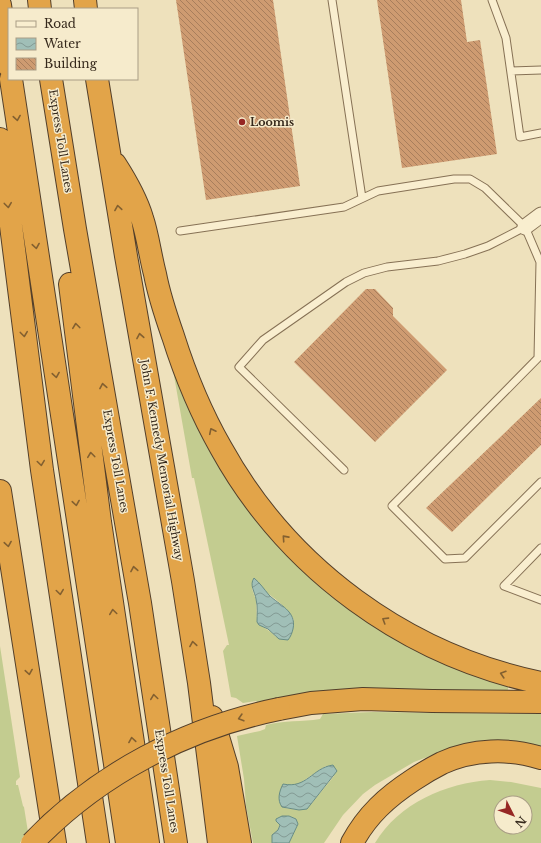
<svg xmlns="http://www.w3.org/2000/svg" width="541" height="843" font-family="'Libre Baskerville',serif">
<defs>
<pattern id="water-waves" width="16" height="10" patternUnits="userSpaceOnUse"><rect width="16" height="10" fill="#a0bfb7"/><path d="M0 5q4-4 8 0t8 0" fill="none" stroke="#839b94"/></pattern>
<pattern id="building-back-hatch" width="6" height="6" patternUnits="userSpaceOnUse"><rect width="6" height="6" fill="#ce9b71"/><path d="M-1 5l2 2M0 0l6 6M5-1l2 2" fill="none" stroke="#a87e5c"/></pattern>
</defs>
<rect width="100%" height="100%" fill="#eee1bc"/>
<path fill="#c3cc90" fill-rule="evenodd" d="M 173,370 L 298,562 L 509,683 L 507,694 L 260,704 L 256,701 L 243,703 L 236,698 L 231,697 L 223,651 L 227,645 L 229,645 L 194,478 L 192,478 ZM 252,582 C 266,593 285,603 294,620 L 276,637 C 270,630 263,628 257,622 L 256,600 L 252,589 Z
M 0,646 L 20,777 L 16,781 L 16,785 L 18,785 L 23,806 L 24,807 L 28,832 L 23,837 L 20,843 L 0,843 Z
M 373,712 L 541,714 L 541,749 L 451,748 L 414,762 L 375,785 L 363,794 L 343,815 L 324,843 L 289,843 L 298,824 L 296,819 L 289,816 L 282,816 L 278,830 L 272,835 L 272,843 L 253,843 L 246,806 L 244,779 L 237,736 L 260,731 L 265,729 L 266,725 C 284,720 302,722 320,719 L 323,714 ZM 326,766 L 334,776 L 312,803 L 299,810 L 285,808 L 291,786 C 299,784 302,782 309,777 C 314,773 320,770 326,766 Z
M 490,780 L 511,782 L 541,788 L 541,843 L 375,843 C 399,803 446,783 490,780 ZM 501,803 L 525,803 L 525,827 L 501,827 Z"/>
<path fill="url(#water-waves)" stroke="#688d85" d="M 254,578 C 260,583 264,589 269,595 C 279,605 297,611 293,629 C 292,633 291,636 288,640 L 279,639 L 268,629 L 259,625 L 257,622 C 257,615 258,607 256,599 C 255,592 249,585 254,578 Z
M 333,765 L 337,771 L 307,809 L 299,810 L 282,807 C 277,800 279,792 283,784 C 307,789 312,768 333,765 Z
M 282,816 L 289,816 L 296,819 L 298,824 L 289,843 L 272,843 L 272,835 L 278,830 L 280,825 L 276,821 L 276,819 Z"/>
<path fill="url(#building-back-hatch)" d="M 176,0 L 273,0 L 300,186 L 206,200 Z
M 377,0 L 461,0 L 467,42 L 480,40 L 497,154 L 402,168 Z
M 366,289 L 375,289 L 393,308 L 393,316 L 447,370 L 375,442 L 294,362 Z
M 541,398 L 541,445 L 452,532 L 426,508 Z"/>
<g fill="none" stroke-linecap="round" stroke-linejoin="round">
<defs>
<path id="service" d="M 332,0 L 362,198
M 492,0 L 506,38 L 520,137 L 541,133
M 511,71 L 541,70
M 180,231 L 344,207 L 378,191 L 454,179 L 470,179 L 485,188 L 525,227 L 540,262 L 538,358 L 392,506 L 445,559 L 465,558 L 541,482
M 344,470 L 239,367 L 263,340 L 346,282 L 364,273 L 387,267 L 438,261 L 465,254 L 488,246 L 525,227
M 541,548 L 504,586 L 541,600"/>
<path id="minor" d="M 525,227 L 541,215"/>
<path id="motorway" d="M 39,0 L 40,9
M 85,0 L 86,9
M 0,5 L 9,66
M 11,79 L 127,843
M 51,79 L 75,229 L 140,603 L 176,843
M 97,79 L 126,256 L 183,581 L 199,683 L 219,843
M 0,139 L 42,470 L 98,843
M 115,164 C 126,181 136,198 142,218 C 148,236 150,255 155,274 C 159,295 166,316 173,336 C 185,374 201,413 221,448 C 288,569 406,655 541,683
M 70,284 L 100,522 L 148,843
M 0,491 L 55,843
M 279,709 L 311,703 L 363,699 L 432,701 L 541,702
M 212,717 L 227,767 L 240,843
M 352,843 C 367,815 387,797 413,780 C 422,774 432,768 442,763 C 472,749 510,748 541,758"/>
</defs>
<use href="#service" stroke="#867155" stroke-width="9"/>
<use href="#minor" stroke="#867155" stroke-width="17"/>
<use href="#motorway" stroke="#533f2a" stroke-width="24"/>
<use href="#service" stroke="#f9eecf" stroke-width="7"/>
<use href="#minor" stroke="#f9eecf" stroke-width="15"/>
<use href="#motorway" stroke="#e2a449" stroke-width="22"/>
<defs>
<path id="motorway-bridge" d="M 32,843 C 98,774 186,728 279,709"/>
</defs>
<use href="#motorway-bridge" stroke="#533f2a" stroke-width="24" stroke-linecap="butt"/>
<use href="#motorway-bridge" stroke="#e2a449" stroke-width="22"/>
</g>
<defs><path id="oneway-chevron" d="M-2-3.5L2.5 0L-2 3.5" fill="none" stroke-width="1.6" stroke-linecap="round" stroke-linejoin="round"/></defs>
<g stroke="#836030">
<use href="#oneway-chevron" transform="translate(17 118) rotate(81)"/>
<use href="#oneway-chevron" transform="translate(8 205) rotate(83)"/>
<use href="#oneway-chevron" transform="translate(118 208) rotate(-99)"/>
<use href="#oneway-chevron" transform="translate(36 246) rotate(81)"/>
<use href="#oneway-chevron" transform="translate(76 326) rotate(-97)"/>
<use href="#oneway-chevron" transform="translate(24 334) rotate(83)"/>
<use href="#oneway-chevron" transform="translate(140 336) rotate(-100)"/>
<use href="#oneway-chevron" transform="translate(56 375) rotate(81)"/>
<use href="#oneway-chevron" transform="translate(103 386) rotate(-100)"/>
<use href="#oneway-chevron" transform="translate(212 431) rotate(-116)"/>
<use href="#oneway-chevron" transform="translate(91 455) rotate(-97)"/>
<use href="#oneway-chevron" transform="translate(41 463) rotate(82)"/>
<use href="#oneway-chevron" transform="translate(76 503) rotate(81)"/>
<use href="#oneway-chevron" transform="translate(285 538) rotate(-132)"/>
<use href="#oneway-chevron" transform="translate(8 544) rotate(81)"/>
<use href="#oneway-chevron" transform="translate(134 569) rotate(-100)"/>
<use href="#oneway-chevron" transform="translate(60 592) rotate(82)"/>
<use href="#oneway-chevron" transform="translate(113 612) rotate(-98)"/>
<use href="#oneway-chevron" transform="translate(385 620) rotate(-148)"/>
<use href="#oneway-chevron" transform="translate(193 644) rotate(-99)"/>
<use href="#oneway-chevron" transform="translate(29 672) rotate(81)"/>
<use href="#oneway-chevron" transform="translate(503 674) rotate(-163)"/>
<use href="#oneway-chevron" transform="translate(154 697) rotate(-98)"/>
<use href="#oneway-chevron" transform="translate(241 718) rotate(164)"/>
<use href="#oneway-chevron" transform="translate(132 740) rotate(-99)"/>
</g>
<circle fill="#962724" stroke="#f6ebcc" stroke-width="1.5" cx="242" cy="122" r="4"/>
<g text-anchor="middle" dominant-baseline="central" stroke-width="3" stroke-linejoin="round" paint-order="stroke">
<g font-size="11" font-weight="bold" fill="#35281b" stroke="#f6ebcc" text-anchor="start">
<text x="250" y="122">Loomis</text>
</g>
<g font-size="11" fill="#35281b" stroke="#f6ebcc">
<text transform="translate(61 141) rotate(81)">Express Toll Lanes</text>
<text transform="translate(162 460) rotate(80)">John F. Kennedy Memorial Highway</text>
<text transform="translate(116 461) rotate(80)">Express Toll Lanes</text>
<text transform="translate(167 781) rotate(81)">Express Toll Lanes</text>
</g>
</g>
<rect x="8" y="8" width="130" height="72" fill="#f6ebcc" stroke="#a99d85"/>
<rect x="16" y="21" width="20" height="6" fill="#f9eecf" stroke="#a99d85"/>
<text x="44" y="28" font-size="12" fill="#35281b">Road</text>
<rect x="16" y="38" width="20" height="12" fill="url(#water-waves)" stroke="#a99d85"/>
<text x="44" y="48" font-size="12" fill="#35281b">Water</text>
<rect x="16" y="58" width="20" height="12" fill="url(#building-back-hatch)" stroke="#a99d85"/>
<text x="44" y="68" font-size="12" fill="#35281b">Building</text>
<g transform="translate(513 815) rotate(132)"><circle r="19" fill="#f6ebcc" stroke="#a99d85"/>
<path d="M0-3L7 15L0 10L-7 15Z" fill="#962724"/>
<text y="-6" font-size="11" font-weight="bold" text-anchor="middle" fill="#35281b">N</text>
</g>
</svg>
